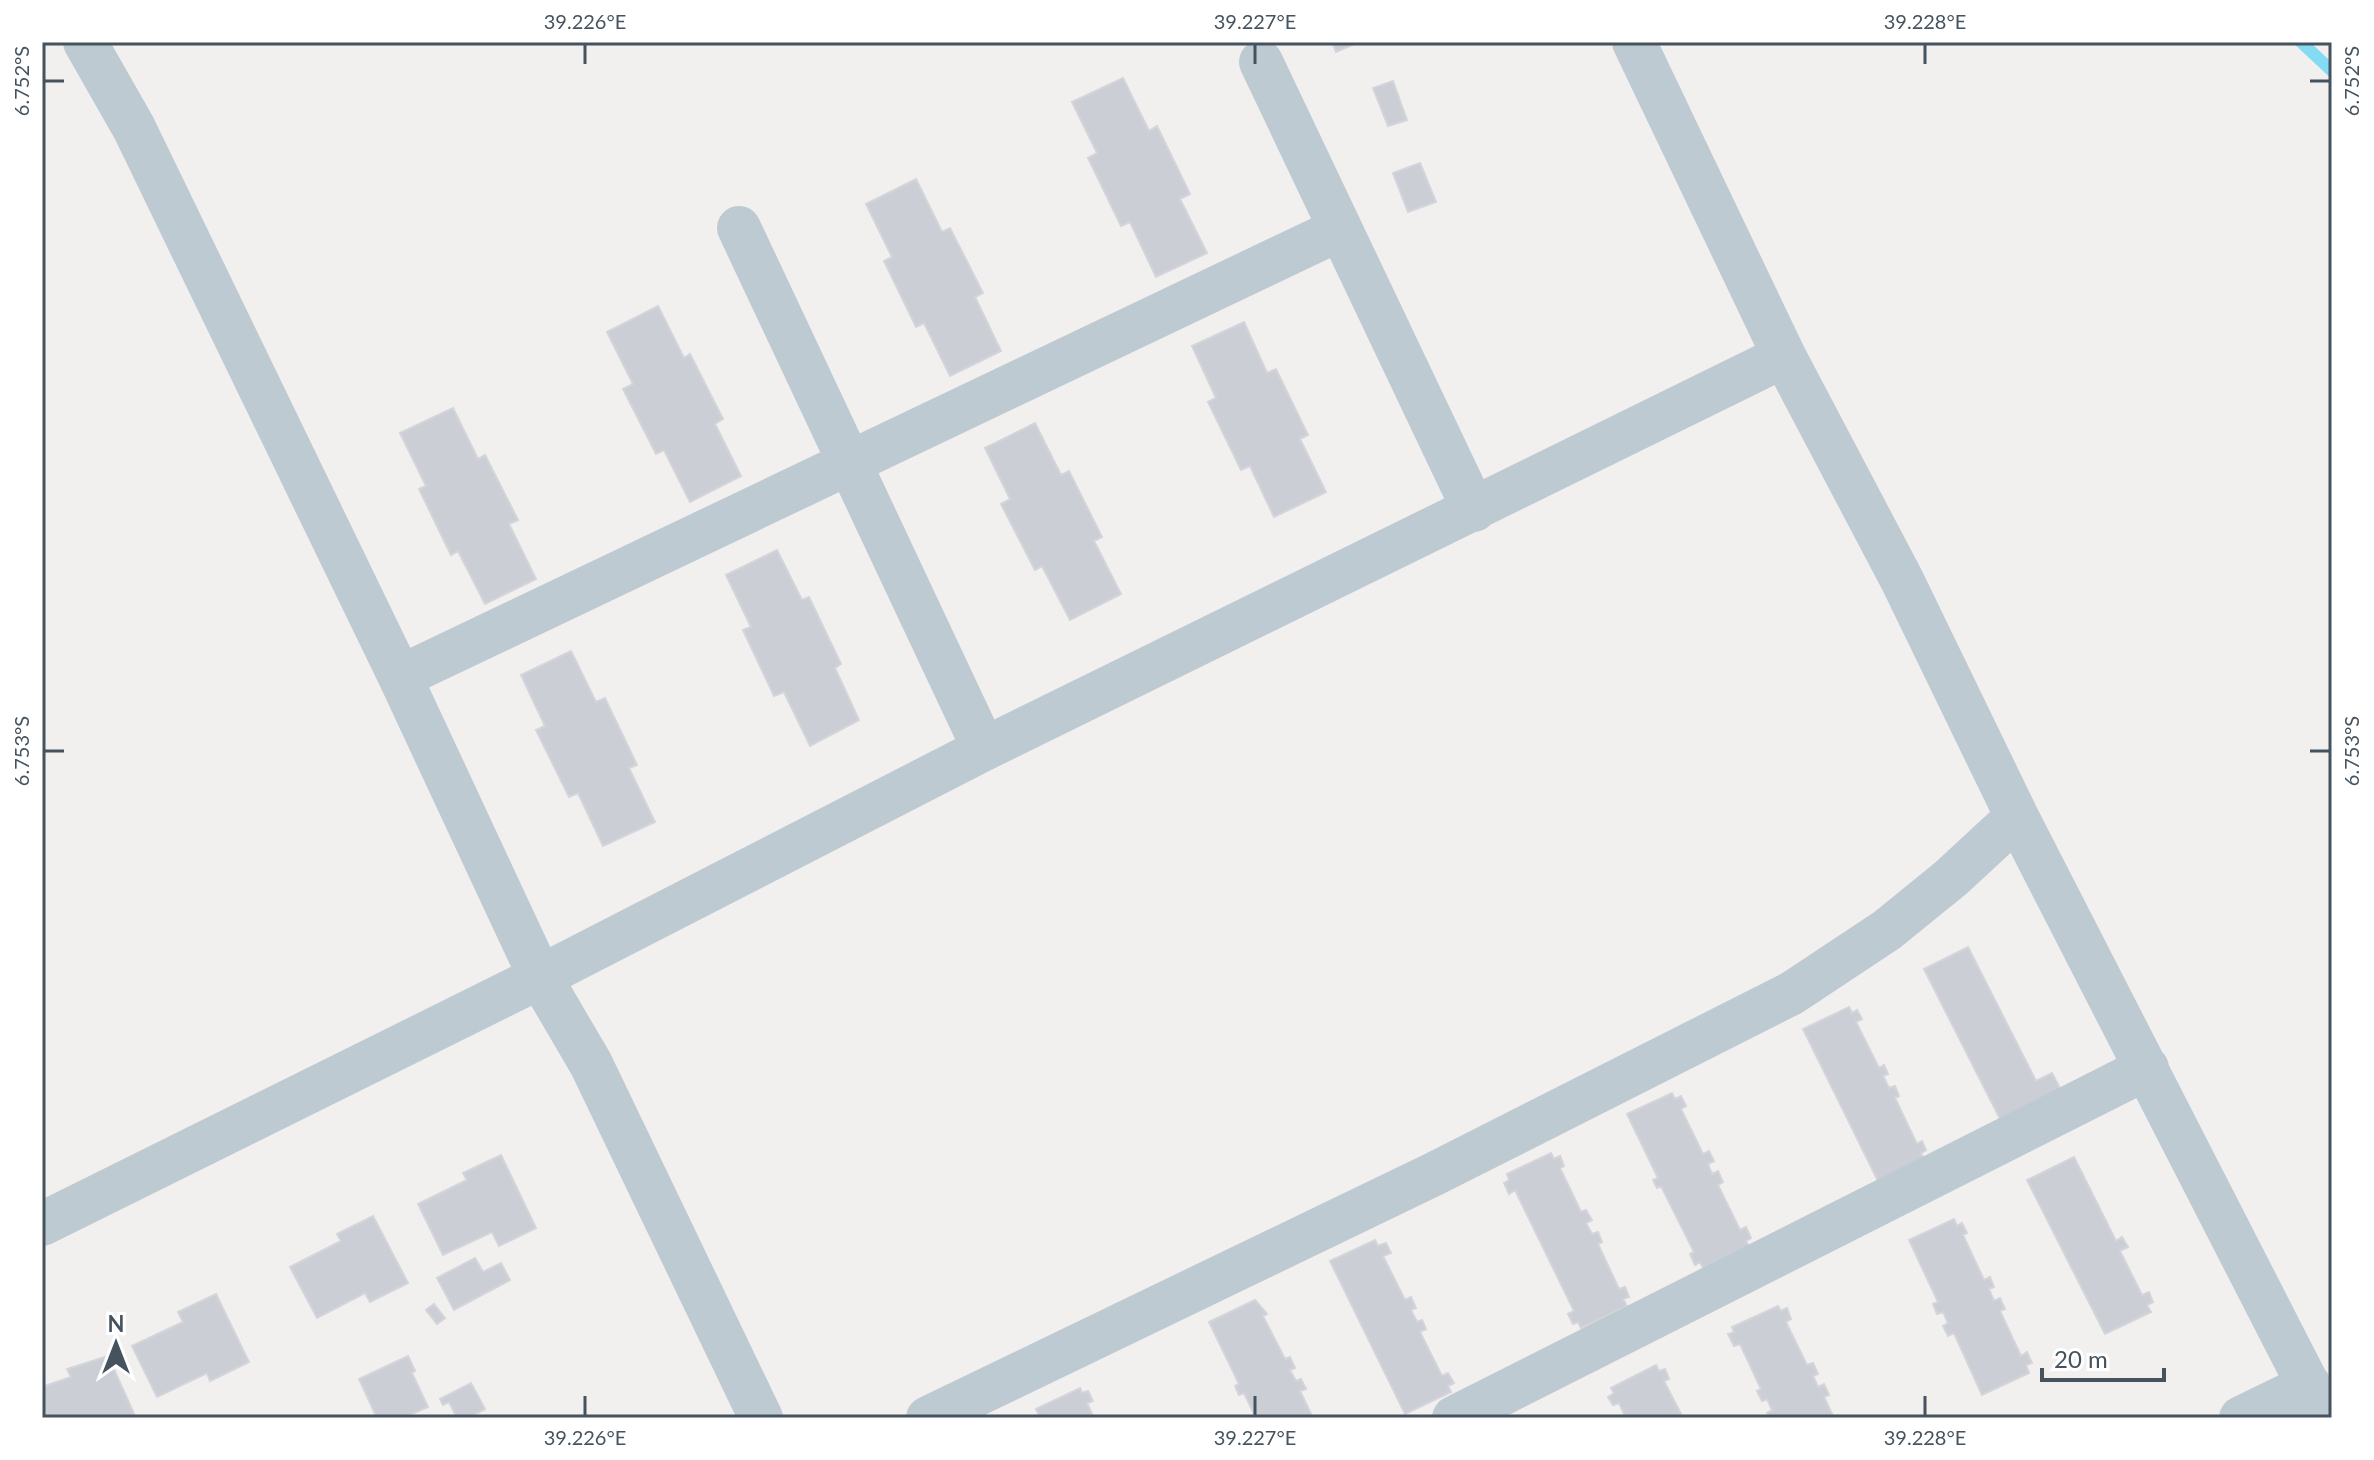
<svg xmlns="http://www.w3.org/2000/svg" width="2374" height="1460" font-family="Lato,sans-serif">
<rect width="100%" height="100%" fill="#f2efef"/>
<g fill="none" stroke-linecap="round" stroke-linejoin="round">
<path stroke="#83dcf3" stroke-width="12" d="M 2301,42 L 2332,71"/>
</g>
<path fill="#cbced4" stroke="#d3d5db" stroke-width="2" d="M 1332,42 L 1359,42 L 1336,52 Z
M 1123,78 L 1149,131 L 1157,126 L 1190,194 L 1180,199 L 1207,253 L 1156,277 L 1130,222 L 1121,226 L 1088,158 L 1097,153 L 1072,102 Z
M 1393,81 L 1407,120 L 1388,126 L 1373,88 Z
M 1420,163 L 1436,202 L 1408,212 L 1393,173 Z
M 916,179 L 942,232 L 950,228 L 983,293 L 975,297 L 1001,351 L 950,376 L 924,323 L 916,327 L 884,261 L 892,257 L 866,204 Z
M 658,306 L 684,358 L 690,354 L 723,419 L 715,424 L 741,476 L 690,502 L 664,450 L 656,454 L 623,389 L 633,384 L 607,332 Z
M 1244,322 L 1267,373 L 1276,369 L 1308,435 L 1300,439 L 1326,492 L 1274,517 L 1250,466 L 1241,470 L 1208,402 L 1216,398 L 1192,346 Z
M 453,408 L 478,459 L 485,455 L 518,520 L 509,524 L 536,579 L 485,604 L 458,551 L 451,555 L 419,489 L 426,486 L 400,433 Z
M 1035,423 L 1061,475 L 1069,471 L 1102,537 L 1094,541 L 1121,594 L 1070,620 L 1042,566 L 1035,570 L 1001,504 L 1010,499 L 985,448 Z
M 777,550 L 802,600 L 809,597 L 841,664 L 835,668 L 859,720 L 810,746 L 784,692 L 774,696 L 743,630 L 751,627 L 726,575 Z
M 571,651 L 596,702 L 605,698 L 637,765 L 629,768 L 655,822 L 603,846 L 578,793 L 569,797 L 536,730 L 545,726 L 521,675 Z
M 1968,947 L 2036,1081 L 2052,1073 L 2061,1090 L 2001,1121 L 1924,969 Z
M 1849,1007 L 1852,1013 L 1857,1010 L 1862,1019 L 1856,1022 L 1879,1068 L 1884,1065 L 1888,1074 L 1883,1076 L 1889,1088 L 1895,1086 L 1899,1096 L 1895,1098 L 1917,1144 L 1922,1141 L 1926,1150 L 1921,1153 L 1924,1159 L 1878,1181 L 1803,1029 Z
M 1672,1093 L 1675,1099 L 1681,1096 L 1686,1106 L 1681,1109 L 1703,1154 L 1709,1151 L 1714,1161 L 1708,1164 L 1712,1174 L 1718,1171 L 1723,1182 L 1718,1185 L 1740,1230 L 1746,1227 L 1751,1238 L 1746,1241 L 1749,1246 L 1703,1268 L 1700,1262 L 1695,1265 L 1690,1254 L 1694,1252 L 1661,1186 L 1657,1188 L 1653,1180 L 1658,1178 L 1627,1114 Z
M 1551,1153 L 1554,1159 L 1560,1156 L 1564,1166 L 1560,1168 L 1581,1212 L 1586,1210 L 1592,1220 L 1586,1223 L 1592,1234 L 1598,1232 L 1602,1242 L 1598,1244 L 1619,1289 L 1625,1287 L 1629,1297 L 1623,1299 L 1627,1306 L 1581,1328 L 1578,1322 L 1573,1324 L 1568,1314 L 1574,1311 L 1515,1190 L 1509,1194 L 1504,1183 L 1509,1180 L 1507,1174 Z
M 501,1155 L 536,1228 L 499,1246 L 492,1232 L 443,1255 L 418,1204 L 467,1180 L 463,1173 Z
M 2074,1157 L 2116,1241 L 2122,1237 L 2128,1247 L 2120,1251 L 2142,1295 L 2149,1292 L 2153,1302 L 2147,1305 L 2151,1312 L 2105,1334 L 2027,1180 Z
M 373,1216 L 408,1283 L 370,1302 L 365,1293 L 317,1318 L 290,1267 L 341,1241 L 337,1234 Z
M 1954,1219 L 1957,1226 L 1962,1223 L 1967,1233 L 1963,1235 L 1984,1280 L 1990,1277 L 1994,1287 L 1989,1289 L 1994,1301 L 2000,1298 L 2005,1309 L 2000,1311 L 2021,1356 L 2027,1352 L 2032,1363 L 2026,1365 L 2029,1373 L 1982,1395 L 1954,1333 L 1948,1336 L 1943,1326 L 1948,1323 L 1943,1312 L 1937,1314 L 1933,1304 L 1938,1302 L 1909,1240 Z
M 1375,1240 L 1378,1246 L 1386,1243 L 1391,1253 L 1383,1256 L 1405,1300 L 1411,1297 L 1416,1308 L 1411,1310 L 1417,1322 L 1422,1320 L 1426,1329 L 1420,1332 L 1442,1376 L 1448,1373 L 1454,1383 L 1448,1386 L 1451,1392 L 1405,1414 L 1330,1261 Z
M 475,1258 L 483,1272 L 501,1263 L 510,1280 L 454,1310 L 437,1278 Z
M 216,1294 L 249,1362 L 210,1381 L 207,1373 L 157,1397 L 132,1346 L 183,1322 L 178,1312 Z
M 1255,1300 L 1267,1314 L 1263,1316 L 1285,1359 L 1290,1357 L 1295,1368 L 1290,1370 L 1296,1381 L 1301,1379 L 1306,1389 L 1300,1391 L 1313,1418 L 1256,1418 L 1244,1393 L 1239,1395 L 1235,1386 L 1239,1384 L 1209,1322 Z
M 434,1304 L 445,1318 L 437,1324 L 426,1310 Z
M 1778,1306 L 1781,1311 L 1787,1308 L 1791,1319 L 1786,1322 L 1807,1365 L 1813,1363 L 1818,1374 L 1813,1376 L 1818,1387 L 1824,1384 L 1829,1395 L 1824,1397 L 1834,1418 L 1769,1418 L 1767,1413 L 1772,1410 L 1767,1399 L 1762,1401 L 1757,1391 L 1761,1389 L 1740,1344 L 1734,1346 L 1728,1334 L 1734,1332 L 1732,1327 Z
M 108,1356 L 134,1414 L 128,1418 L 42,1418 L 42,1387 L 71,1377 L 67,1369 Z
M 408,1356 L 415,1371 L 412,1373 L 428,1407 L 402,1418 L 377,1418 L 359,1379 Z
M 1656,1365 L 1659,1371 L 1665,1369 L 1669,1379 L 1664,1381 L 1683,1418 L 1626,1418 L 1619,1403 L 1613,1405 L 1608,1397 L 1614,1393 L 1611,1388 Z
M 471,1383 L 485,1409 L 468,1418 L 457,1418 L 449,1402 L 443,1405 L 440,1399 Z
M 1080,1388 L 1082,1393 L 1088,1391 L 1093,1401 L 1087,1403 L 1094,1418 L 1040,1418 L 1036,1409 Z"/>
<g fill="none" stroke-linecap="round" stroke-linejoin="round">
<path stroke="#becad2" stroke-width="44" d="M 85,42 L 134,128 L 400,677 L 540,977 L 591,1064 L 761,1418
M 1634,42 L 1784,356 L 1902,580 L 2017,817 L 2325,1418
M 1261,62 L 1474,510
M 739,228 L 984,749
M 400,677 L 1340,229
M 42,1224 L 540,977 L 984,749 L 1784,356
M 928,1418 L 1434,1174 L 1792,993 L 1887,930 L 1951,878 L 2017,817
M 1454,1418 L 2147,1068
M 2241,1418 L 2309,1385"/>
</g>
<path fill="none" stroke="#45535e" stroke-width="3" d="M 585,44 L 585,64M 1255,44 L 1255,64M 1925,44 L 1925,64M 44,81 L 64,81M 2310,81 L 2330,81M 44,751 L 64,751M 2310,751 L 2330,751M 585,1396 L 585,1416M 1255,1396 L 1255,1416M 1925,1396 L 1925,1416"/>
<rect width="2374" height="1460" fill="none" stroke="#ffffff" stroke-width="88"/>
<g transform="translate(116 1344)" stroke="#ffffff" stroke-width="6" paint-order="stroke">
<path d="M0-6L14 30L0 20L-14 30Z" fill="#45535e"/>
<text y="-12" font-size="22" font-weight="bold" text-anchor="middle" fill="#45535e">N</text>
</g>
<path d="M2042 1368v12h122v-12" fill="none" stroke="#45535e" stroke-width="4"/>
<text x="2054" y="1368" font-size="24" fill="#45535e" stroke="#ffffff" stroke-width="6" paint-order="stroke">20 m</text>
<rect x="44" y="44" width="2286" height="1372" fill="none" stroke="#45535e" stroke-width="3"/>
<g font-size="20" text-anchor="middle" fill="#45535e">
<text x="585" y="29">39.226°E</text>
<text x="1255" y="29">39.227°E</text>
<text x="1925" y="29">39.228°E</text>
<text transform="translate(22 81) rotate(-90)" y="7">6.752°S</text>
<text transform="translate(2352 81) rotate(-90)" y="7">6.752°S</text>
<text transform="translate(22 751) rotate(-90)" y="7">6.753°S</text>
<text transform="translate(2352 751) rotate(-90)" y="7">6.753°S</text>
<text x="585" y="1445">39.226°E</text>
<text x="1255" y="1445">39.227°E</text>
<text x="1925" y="1445">39.228°E</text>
</g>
</svg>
